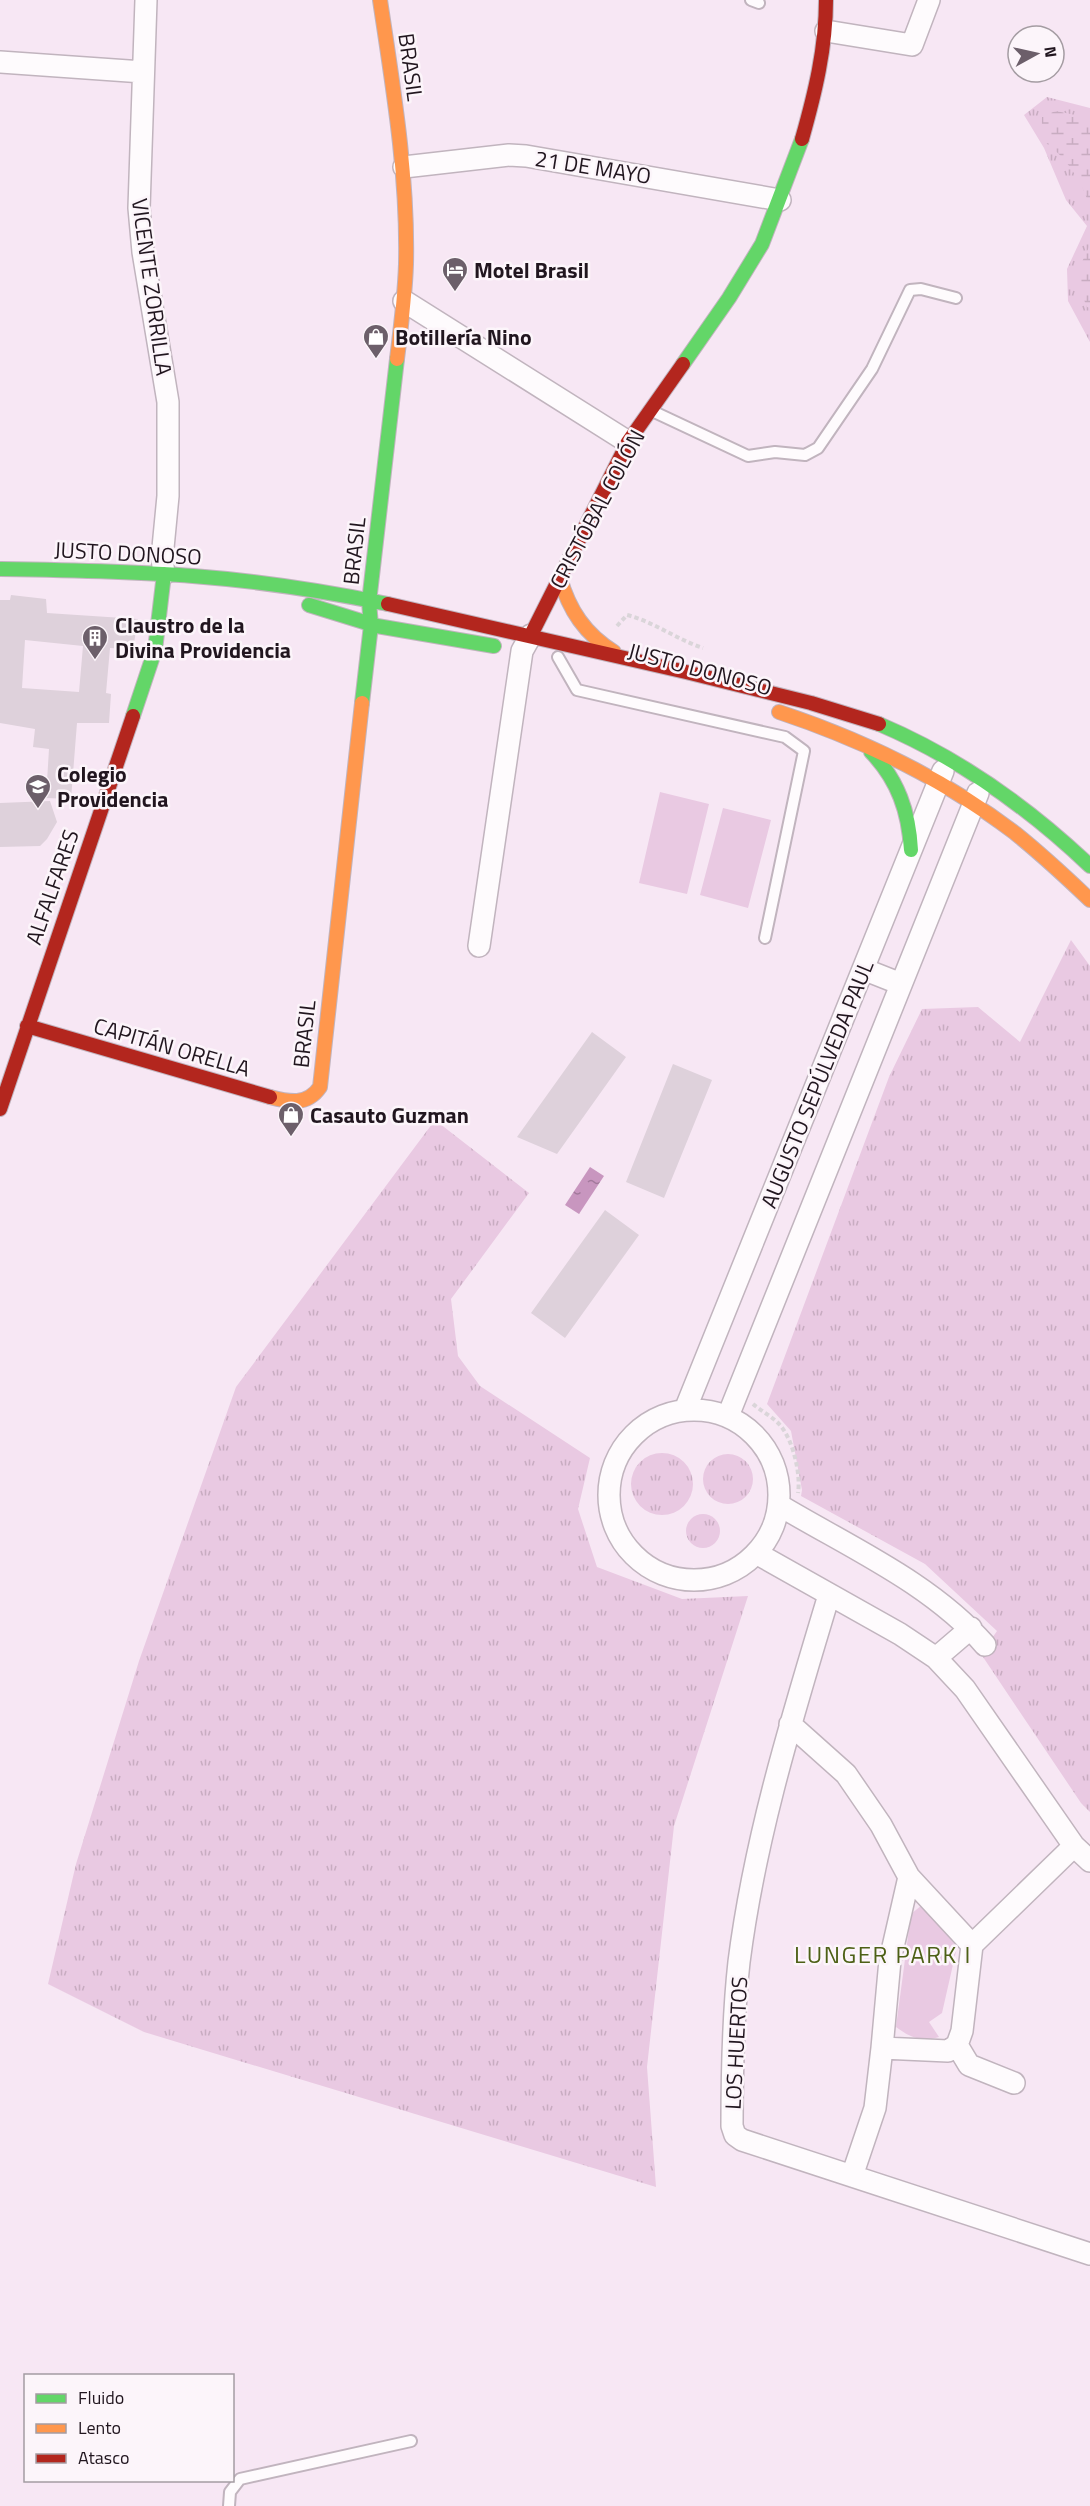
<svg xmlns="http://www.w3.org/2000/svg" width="1090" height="2506" font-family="'Titillium Web',sans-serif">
<defs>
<pattern id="grass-tufts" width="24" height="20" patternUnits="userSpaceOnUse" patternTransform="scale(1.5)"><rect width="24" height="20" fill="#e9c9e2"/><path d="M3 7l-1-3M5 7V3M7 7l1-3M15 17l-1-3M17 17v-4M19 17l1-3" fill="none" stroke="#c8acc1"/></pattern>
<pattern id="wetland-marsh" width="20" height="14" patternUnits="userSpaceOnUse" patternTransform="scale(1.5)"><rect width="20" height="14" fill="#e9c9e2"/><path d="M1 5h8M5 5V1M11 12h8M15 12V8" fill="none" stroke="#c8acc1"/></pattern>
<pattern id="water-ripples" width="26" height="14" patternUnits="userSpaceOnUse" patternTransform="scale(1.5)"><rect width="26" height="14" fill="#c896bf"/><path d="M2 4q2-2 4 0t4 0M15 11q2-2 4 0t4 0" fill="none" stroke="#a2799b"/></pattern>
</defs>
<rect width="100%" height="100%" fill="#f7e7f4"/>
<path fill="url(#grass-tufts)" d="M 1047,97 L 1090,108 L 1090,342 L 1068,301 L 1067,269 L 1087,226 L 1066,200 L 1044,148 L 1024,115 Z
M 1071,940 L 1090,966 L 1090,1812 L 1081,1803 L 981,1654 L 997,1631 L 925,1564 L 801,1496 L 802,1490 L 791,1431 L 767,1404 L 889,1077 L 922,1009 L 978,1007 L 1020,1042 Z
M 435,1120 L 529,1193 L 451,1299 L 458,1356 L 480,1386 L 590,1458 L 578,1509 L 597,1567 L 682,1599 L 748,1596 L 674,1826 L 647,2067 L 656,2187 L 144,2032 L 48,1984 L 76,1864 L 139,1661 L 236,1387 Z
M631 1484a31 31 0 1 1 62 0a31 31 0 1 1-62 0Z
M703 1479a25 25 0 1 1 50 0a25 25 0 1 1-50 0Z
M686 1531a17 17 0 1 1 34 0a17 17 0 1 1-34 0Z"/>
<path fill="url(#wetland-marsh)" d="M 1056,111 L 1090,118 L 1090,208 C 1087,194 1075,173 1066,162 C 1049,140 1041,151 1042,116 Z
M 1090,245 L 1090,308 L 1087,307 L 1077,283 L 1081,264 Z"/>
<path fill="#e9c9e2" d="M 660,792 L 709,804 L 687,894 L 639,883 Z
M 723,808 L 771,820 L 748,908 L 700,895 Z
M 922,1905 L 957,1947 L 942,2013 L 929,2022 L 939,2037 C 921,2042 911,2038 896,2027 L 911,1914 Z"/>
<path fill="url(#water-ripples)" d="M 590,1167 L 604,1176 L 579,1214 L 565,1205 Z"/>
<path fill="#ded1db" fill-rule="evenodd" d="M 11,595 L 46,599 L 47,613 L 138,619 L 133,649 L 110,648 L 106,693 L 111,694 L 109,723 L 77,723 L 71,799 L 46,798 L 49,749 L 33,747 L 35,729 L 0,723 L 0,600 L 10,600 ZM 25,640 L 83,646 L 79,692 L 22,688 Z
M 50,801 L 57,822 L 47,839 L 40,846 L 0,847 L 0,803 Z
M 592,1032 L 626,1057 L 557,1154 L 517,1137 Z
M 673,1064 L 712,1080 L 664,1198 L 626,1182 Z
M 605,1210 L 639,1235 L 565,1338 L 531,1313 Z"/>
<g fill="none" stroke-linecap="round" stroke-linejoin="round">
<defs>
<path id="lane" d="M 751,0 L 759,3
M 650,410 L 748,456 L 775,452 L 805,455 L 818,448 L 872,369 L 910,290 L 921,289 L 956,298
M 558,657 L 577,690 L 785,737 L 804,751 L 765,938
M 229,2506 L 230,2492 L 240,2479 L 411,2441"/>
<path id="street" d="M 146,0 L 139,208 L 143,252 L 168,402 L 168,496 L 162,558 L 164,574
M 826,31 L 912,45 L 929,0
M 0,62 L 143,72
M 404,167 L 509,155 L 526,156 L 780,200
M 404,301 L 628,442
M 479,946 L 522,651 L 531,635
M 863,969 L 901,984
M 685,1410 L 943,771
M609 1495a85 85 0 1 1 170 0a85 85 0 1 1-170 0Z
M 728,1416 L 978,793
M 779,1505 C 849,1547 931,1583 985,1645
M 756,1553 L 900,1634 L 936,1658 L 965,1689 L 1074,1846 L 1090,1861
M 829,1595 C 793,1715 755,1836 739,1962 C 733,2016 732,2071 732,2126 L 735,2135 L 742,2140 L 1090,2254
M 936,1658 L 971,1628
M 790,1724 L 846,1774 L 881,1825 L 909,1877 L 972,1945
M 957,2045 L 969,2065 L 1014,2083
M 882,2048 L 890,1960 L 909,1877
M 852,2176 L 875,2108 L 882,2048 L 948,2051 L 957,2045 L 962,2031 L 972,1945 L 1074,1846"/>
<path id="fast" d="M 683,364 L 729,298 L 762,244 L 802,139
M 0,569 C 64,570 129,571 193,576 C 258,581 324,591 388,604
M 309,605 L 377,626 L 494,646
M 362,703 L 371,625 L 369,602 L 397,359
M 133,716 L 155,650 L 164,574
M 879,724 C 959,758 1027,806 1090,866
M 871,752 C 898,780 909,812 911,850"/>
<path id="slow" d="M 380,0 C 393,87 408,175 406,264 C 405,296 401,327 397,359
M 560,578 C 569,610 585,634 614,652
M 779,712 C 863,740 944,779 1015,833 C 1041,854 1066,877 1090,900
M 270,1097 C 289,1102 307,1106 320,1087 L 362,703"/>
<path id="jam" d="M 802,139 C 815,93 826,48 826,0
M 388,604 L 686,672 L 811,703 L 879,724
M 531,635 L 628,442 L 683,364
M 27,1026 L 270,1097
M 0,1109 L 133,716"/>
</defs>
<use href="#lane" stroke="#c1b4be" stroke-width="14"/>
<use href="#street" stroke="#c1b4be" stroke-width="24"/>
<use href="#fast" stroke="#c1b4be" stroke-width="16"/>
<use href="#slow" stroke="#c1b4be" stroke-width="16"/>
<use href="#jam" stroke="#c1b4be" stroke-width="16"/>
<path stroke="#dad5d9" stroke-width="4" stroke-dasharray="4.5 3" stroke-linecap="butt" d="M 617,626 L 627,615 C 654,622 676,639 703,648
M 753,1404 C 761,1411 773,1417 780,1425 C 793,1440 801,1474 798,1493"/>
<use href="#lane" stroke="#fefbfd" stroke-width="10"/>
<use href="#street" stroke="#fefbfd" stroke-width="21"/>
<use href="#fast" stroke="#63d668" stroke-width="14"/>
<use href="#slow" stroke="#ff974d" stroke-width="14"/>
<use href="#jam" stroke="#b3261e" stroke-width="14"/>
</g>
<defs>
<symbol id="hotel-pin" viewBox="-11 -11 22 30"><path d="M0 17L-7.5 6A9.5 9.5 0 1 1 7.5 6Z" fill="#6c5f6a" stroke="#fcf5fa"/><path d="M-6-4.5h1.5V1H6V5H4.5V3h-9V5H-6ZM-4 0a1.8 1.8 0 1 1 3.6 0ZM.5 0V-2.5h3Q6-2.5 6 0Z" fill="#fff"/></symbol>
<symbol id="shop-pin" viewBox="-11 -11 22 30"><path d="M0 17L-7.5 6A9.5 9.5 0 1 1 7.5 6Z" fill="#6c5f6a" stroke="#fcf5fa"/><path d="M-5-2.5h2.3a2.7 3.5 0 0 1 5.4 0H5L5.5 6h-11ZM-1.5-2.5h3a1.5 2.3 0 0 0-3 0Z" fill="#fff"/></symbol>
<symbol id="building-pin" viewBox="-11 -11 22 30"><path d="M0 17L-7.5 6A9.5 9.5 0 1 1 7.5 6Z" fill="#6c5f6a" stroke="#fcf5fa"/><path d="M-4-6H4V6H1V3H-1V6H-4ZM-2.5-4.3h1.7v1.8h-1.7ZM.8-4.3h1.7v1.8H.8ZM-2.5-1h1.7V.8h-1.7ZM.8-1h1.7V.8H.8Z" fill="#fff"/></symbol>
<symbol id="school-pin" viewBox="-11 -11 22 30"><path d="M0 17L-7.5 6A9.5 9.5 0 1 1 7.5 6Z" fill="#6c5f6a" stroke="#fcf5fa"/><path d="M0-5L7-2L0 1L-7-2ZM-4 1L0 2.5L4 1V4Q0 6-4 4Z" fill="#fff"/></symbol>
</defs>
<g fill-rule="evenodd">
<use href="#hotel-pin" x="440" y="255" width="30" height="40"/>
<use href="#shop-pin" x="361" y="322" width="30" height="40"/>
<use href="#building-pin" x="80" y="623" width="30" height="40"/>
<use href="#school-pin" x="23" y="772" width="30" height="40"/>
<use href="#shop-pin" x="276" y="1100" width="30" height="40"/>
</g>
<g text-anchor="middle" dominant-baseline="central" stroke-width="5" stroke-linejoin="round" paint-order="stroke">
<g font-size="22" fill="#21161f" stroke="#fcf5fa">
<text transform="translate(411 67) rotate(82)">BRASIL</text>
<text transform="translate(593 167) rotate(9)">21 DE MAYO</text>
<text transform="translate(152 287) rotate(82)">VICENTE ZORRILLA</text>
<text transform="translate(597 509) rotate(-62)">CRISTÓBAL COLÓN</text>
<text transform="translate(354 551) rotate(-84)">BRASIL</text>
<text transform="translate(128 553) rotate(3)">JUSTO DONOSO</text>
<text transform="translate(700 669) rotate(15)">JUSTO DONOSO</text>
<text transform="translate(52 887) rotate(-71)">ALFALFARES</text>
<text transform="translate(304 1034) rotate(-84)">BRASIL</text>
<text transform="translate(172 1047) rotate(16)">CAPITÁN ORELLA</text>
<text transform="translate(817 1084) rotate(-68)">AUGUSTO SEPÚLVEDA PAUL</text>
<text transform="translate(736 2043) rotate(-87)">LOS HUERTOS</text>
</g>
<g font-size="22" font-weight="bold" fill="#21161f" stroke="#fcf5fa" text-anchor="start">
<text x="474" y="270">Motel Brasil</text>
<text x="395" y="337">Botillería Nino</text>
<text x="115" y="625">Claustro de la<tspan x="115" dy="25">Divina Providencia</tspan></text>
<text x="57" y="774">Colegio<tspan x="57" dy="25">Providencia</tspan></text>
<text x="310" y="1115">Casauto Guzman</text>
</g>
<g font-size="24" letter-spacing="1.5" fill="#4d6016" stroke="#fcf5fa">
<text x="883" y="1954">LUNGER PARK I</text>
</g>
</g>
<rect x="24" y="2374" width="210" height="108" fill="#fcf5fa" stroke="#a49ca2" stroke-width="1.5"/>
<rect x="36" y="2394" width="30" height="9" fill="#63d668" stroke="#a49ca2" stroke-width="1.5"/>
<text x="78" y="2404" font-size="18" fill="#21161f">Fluido</text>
<rect x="36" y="2424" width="30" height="9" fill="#ff974d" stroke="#a49ca2" stroke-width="1.5"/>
<text x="78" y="2434" font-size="18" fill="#21161f">Lento</text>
<rect x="36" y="2454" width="30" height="9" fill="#b3261e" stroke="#a49ca2" stroke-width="1.5"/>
<text x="78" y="2464" font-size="18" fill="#21161f">Atasco</text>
<g transform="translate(1036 54) rotate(82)"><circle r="28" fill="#fcf5fa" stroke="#a49ca2" stroke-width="1.5"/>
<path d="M0-4.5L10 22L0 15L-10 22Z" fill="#6c5f6a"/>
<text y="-9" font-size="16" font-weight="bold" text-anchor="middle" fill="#21161f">N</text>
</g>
</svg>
